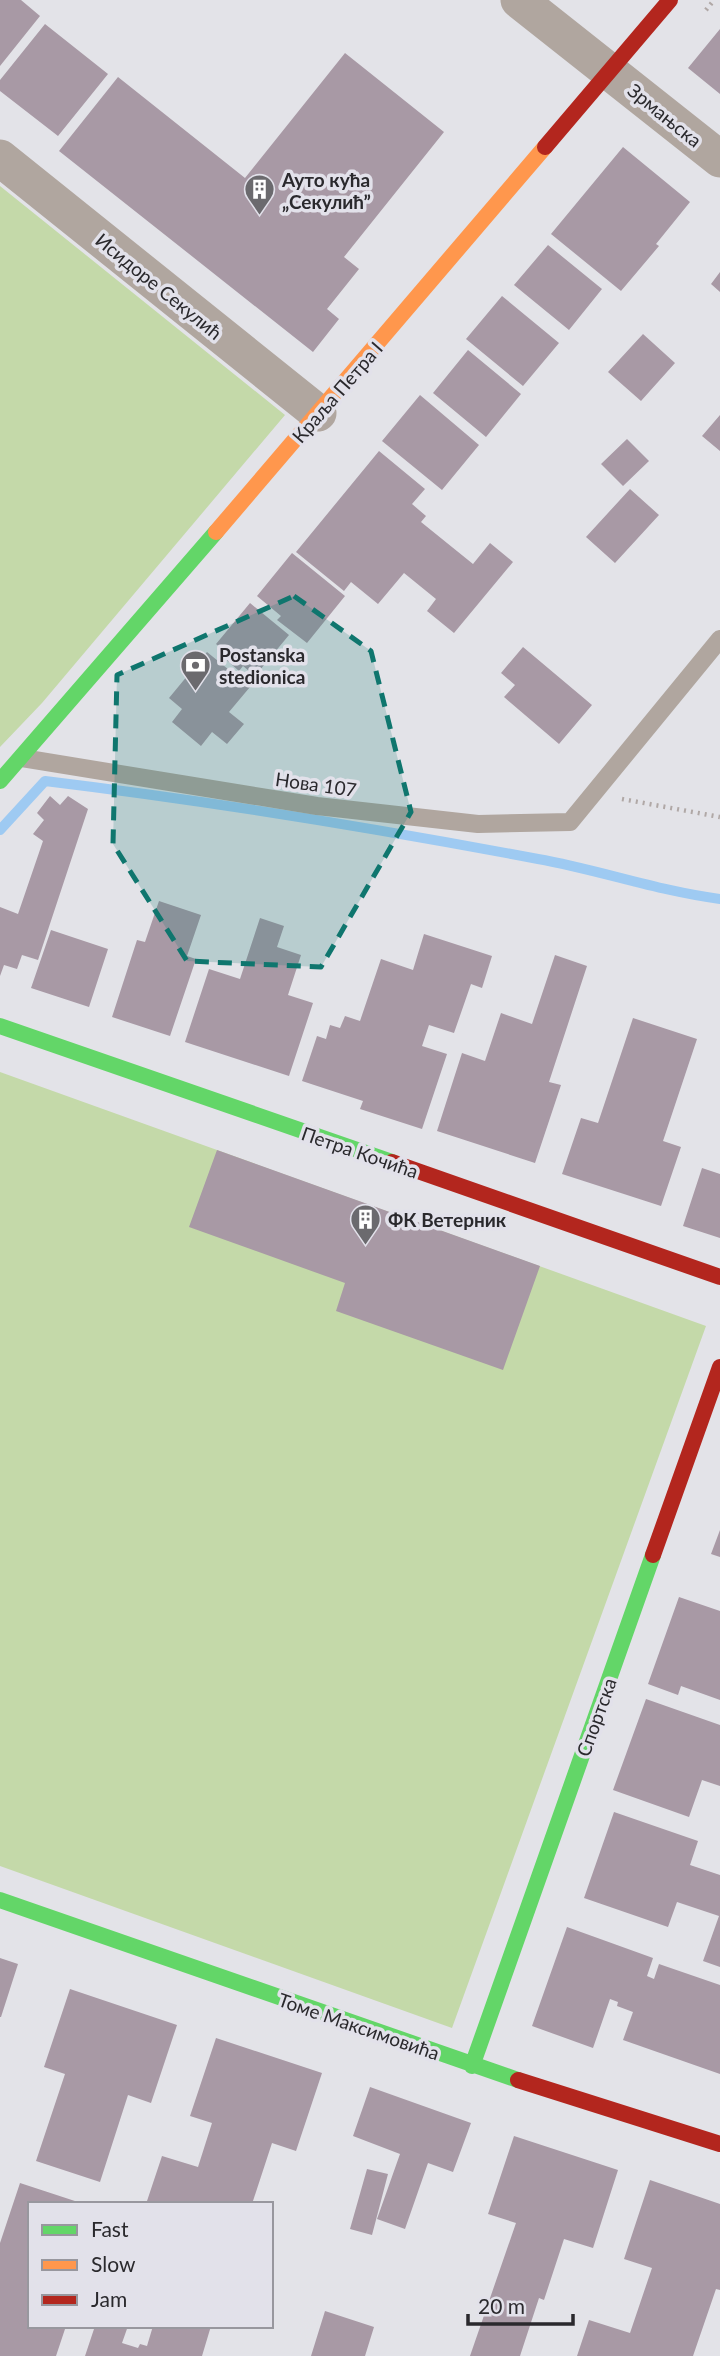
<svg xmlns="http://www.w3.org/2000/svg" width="720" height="2356" font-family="Lato,sans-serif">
<rect width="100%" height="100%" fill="#e3e3e8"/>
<path fill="#c4d9a9" d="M 0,186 L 285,415 L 42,703 L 0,747 Z
M 0,1072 L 706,1326 L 452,2028 L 0,1866 Z"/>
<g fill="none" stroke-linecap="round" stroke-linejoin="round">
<path stroke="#9ecaf2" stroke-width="10" d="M 0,830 L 45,781 C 210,801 374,828 538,859 C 600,870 658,891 720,899"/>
</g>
<path fill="#a899a5" d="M 0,0 L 21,0 L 40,16 L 0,66 Z
M 45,24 L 108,74 L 58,136 L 0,91 L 0,80 Z
M 720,29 L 720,94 L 688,68 Z
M 345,53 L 444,132 L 344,257 L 359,269 L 327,309 L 339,319 L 313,352 L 59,151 L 118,77 L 245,178 Z
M 623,147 L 690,202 L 656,244 L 659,246 L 621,291 L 551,234 Z
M 548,245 L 602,289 L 569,330 L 514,285 Z
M 720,272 L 720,292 L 711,284 Z
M 502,296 L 559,343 L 523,386 L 466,339 Z
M 643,334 L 675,363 L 641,401 L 608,372 Z
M 468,350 L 521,394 L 486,437 L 433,393 Z
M 420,395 L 479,445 L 442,490 L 382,441 Z
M 720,415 L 720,451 L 702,436 Z
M 627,439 L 649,461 L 623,486 L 601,464 Z
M 379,451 L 425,489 L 412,504 L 426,516 L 421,522 L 473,564 L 490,543 L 513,562 L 454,633 L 427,611 L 436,599 L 404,573 L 378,604 L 351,582 L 344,591 L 296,552 Z
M 630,489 L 659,515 L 615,563 L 586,537 Z
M 292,553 L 345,596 L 307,643 L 277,620 L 281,616 L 257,596 Z
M 250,603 L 289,635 L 255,676 L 243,666 L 239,671 L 224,658 L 228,654 L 216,644 Z
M 523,647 L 592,705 L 559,744 L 504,697 L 515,685 L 501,673 Z
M 207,652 L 250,687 L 229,712 L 244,724 L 227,744 L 212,732 L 201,746 L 172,722 L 182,709 L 169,698 Z
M 50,796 L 60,805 L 68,796 L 88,809 L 38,960 L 22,955 L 17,969 L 4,965 L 0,976 L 0,907 L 18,914 L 43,841 L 33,834 L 44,820 L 37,813 Z
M 159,901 L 201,915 L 187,956 L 196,959 L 170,1036 L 112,1017 L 137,940 L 145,942 Z
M 260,918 L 284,926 L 277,947 L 301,955 L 288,995 L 313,1003 L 289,1076 L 185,1042 L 209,969 L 240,979 Z
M 51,930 L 108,949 L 89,1007 L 31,988 Z
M 424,934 L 492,956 L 482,988 L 471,984 L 454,1033 L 429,1025 L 422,1046 L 447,1054 L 422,1129 L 360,1109 L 363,1101 L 302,1081 L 317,1036 L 326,1039 L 330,1025 L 340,1028 L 345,1016 L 360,1021 L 381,959 L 413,970 Z
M 555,955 L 587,966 L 549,1082 L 561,1085 L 535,1163 L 437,1131 L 462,1053 L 485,1061 L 501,1013 L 532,1024 Z
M 633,1018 L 697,1039 L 663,1141 L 681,1147 L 661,1206 L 562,1174 L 581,1118 L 598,1123 Z
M 217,1150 L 540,1266 L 503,1370 L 336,1311 L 345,1283 L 189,1227 Z
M 702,1168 L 720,1174 L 720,1238 L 683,1226 Z
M 720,1530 L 720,1557 L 711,1554 Z
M 679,1597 L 720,1611 L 720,1700 L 681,1686 L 678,1695 L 648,1684 Z
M 646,1699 L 720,1725 L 720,1786 L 702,1780 L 689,1817 L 613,1790 Z
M 614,1812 L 698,1841 L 690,1865 L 720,1875 L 720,1967 L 703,1961 L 719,1916 L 677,1902 L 668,1927 L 584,1898 Z
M 567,1927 L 653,1958 L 647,1976 L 654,1979 L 659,1964 L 720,1985 L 720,2074 L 623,2040 L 633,2012 L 617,2006 L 618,2002 L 610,1999 L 593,2048 L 532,2026 Z
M 0,1958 L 18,1964 L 1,2017 L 0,2017 Z
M 70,1989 L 177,2025 L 151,2103 L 128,2095 L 100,2182 L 36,2161 L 65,2074 L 44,2067 Z
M 216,2038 L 322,2073 L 296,2151 L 272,2143 L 252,2204 L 146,2204 L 162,2156 L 198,2167 L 212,2123 L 190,2116 Z
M 370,2087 L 471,2123 L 453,2172 L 428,2163 L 405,2229 L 377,2219 L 400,2154 L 353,2136 Z
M 514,2136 L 618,2170 L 593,2248 L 564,2239 L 544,2300 L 539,2298 L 520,2356 L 470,2356 L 516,2223 L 488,2214 Z
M 367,2169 L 388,2174 L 372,2235 L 350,2229 Z
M 650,2180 L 720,2204 L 720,2290 L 716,2289 L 693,2356 L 577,2356 L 589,2320 L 630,2333 L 652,2268 L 624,2259 Z
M 20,2183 L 81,2203 L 30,2204 L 30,2326 L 66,2326 L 56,2356 L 0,2356 L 0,2243 Z
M 325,2311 L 374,2327 L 365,2356 L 311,2356 Z
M 95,2326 L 128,2326 L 122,2343 L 138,2348 L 140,2344 L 147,2346 L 153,2326 L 211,2326 L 202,2356 L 85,2356 Z"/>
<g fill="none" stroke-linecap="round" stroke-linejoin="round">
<path stroke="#b0a8a6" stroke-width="4.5" stroke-dasharray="2 5" stroke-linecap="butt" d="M 706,10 L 714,0
M 622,799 L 720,817"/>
<path stroke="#b0a69f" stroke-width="18" d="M 22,758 L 317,806 L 478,824 L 570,822 L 720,639"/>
<path stroke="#b0a69f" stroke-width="37" d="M 519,0 L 720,159
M 0,158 L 318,413"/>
<path stroke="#63d668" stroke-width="16" d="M 0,781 L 216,532
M 0,1026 L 392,1162
M 0,1900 L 518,2080
M 472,2066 L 653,1555"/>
<path stroke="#ff974d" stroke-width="16" d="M 216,532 L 545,147"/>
<path stroke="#b3261e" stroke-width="16" d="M 545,147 L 670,0
M 392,1162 L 720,1277
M 653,1555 L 720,1367
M 518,2080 L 720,2144"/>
</g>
<path fill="#0f766e" fill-opacity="0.2" stroke="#0f766e" stroke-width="5" stroke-dasharray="14 9" stroke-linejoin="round" d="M 294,596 L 371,651 L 411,812 L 321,967 L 187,961 L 113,844 L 117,675 Z"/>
<defs>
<symbol id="building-pin" viewBox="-11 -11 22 30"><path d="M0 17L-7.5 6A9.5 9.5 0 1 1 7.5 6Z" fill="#6b6a6e" stroke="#e2e1ea"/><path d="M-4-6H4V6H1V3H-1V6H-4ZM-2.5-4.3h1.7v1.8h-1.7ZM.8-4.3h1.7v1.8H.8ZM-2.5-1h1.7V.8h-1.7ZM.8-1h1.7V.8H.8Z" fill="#fff"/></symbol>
<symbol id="bank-pin" viewBox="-11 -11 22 30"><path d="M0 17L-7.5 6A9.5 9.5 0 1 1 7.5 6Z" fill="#6b6a6e" stroke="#e2e1ea"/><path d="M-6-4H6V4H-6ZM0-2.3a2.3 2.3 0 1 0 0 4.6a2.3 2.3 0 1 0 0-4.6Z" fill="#fff"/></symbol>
</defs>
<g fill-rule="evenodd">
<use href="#building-pin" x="242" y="172" width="35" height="47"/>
<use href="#bank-pin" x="178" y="648" width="35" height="47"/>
<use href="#building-pin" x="348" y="1202" width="35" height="47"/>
</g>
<g text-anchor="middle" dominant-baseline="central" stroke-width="7" stroke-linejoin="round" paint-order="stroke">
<g font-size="19" fill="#2a292d" stroke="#e2e1ea">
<text transform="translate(665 115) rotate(39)">Зрмањска</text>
<text transform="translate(159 286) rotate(39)">Исидоре Секулић</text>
<text transform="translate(337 392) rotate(-49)">Краља Петра I</text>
<text transform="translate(316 784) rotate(8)">Нова 107</text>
<text transform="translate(360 1152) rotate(19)">Петра Кочића</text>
<text transform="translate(596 1717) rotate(-70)">Спортска</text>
<text transform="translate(359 2026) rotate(19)">Томе Максимовића</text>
</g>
<g font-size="19" font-weight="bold" fill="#2a292d" stroke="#e2e1ea" text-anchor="start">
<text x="282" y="179">Ауто кућа<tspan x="282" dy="22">„Секулић”</tspan></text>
<text x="219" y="654">Postanska<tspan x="219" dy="22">stedionica</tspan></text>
<text x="388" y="1219">ФК Ветерник</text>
</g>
</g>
<rect x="28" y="2202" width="245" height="126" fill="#e2e1ea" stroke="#98979e" stroke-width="2"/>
<rect x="42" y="2225" width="35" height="10" fill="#63d668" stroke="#98979e" stroke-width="2"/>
<text x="91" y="2237" font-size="21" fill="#2a292d">Fast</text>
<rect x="42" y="2260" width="35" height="10" fill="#ff974d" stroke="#98979e" stroke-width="2"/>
<text x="91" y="2272" font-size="21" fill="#2a292d">Slow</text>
<rect x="42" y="2295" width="35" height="10" fill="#b3261e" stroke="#98979e" stroke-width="2"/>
<text x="91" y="2307" font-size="21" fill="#2a292d">Jam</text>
<path d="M468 2314v10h105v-10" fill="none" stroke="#2a292d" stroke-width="3.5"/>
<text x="478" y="2314" font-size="21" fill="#2a292d" stroke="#e2e1ea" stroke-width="5" paint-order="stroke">20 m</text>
</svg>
